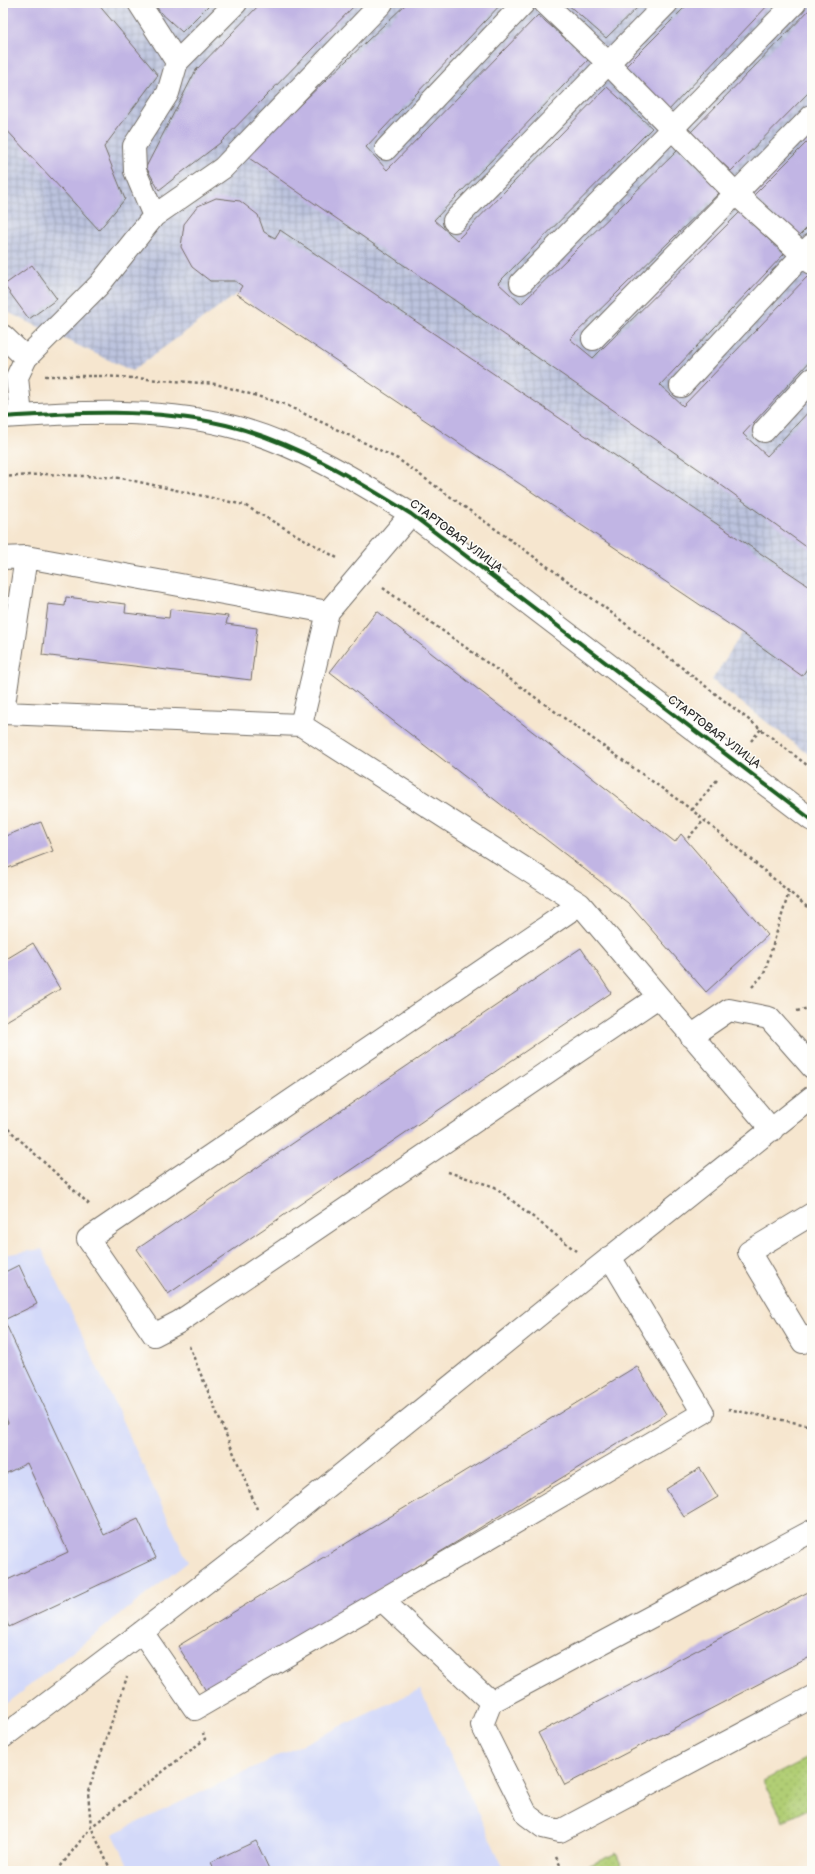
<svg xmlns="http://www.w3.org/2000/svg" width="815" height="1874" font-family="'Balsamiq Sans',sans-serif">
<defs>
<pattern id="industrial-grid" width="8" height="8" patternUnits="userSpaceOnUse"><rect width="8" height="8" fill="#bcc3de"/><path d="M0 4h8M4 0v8" fill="none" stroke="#999fb4"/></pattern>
<pattern id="park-dots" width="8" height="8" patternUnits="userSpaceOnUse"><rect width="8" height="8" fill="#b1ce75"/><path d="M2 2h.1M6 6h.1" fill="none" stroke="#98b165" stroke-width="1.8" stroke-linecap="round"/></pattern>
</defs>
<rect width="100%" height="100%" fill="#fdfcf7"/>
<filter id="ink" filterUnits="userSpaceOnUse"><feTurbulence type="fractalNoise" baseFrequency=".025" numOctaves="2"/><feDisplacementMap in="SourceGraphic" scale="8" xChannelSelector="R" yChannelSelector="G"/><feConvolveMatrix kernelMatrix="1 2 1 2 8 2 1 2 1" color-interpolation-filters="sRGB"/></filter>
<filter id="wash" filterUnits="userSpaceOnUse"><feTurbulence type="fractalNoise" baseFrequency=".012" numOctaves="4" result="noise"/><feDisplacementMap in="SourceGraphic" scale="16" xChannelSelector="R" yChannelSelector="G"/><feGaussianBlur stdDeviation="0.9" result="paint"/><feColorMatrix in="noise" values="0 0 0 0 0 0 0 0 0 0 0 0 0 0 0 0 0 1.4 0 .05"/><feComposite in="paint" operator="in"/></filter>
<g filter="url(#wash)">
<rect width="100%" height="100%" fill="#f6e6cf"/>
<path fill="#d3d9f9" d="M 42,1249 L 188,1562 L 3,1706 L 3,1255 Z
M 420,1689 L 505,1871 L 131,1871 L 113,1834 Z"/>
<path fill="url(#industrial-grid)" d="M 3,3 L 812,3 L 812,757 L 712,680 L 742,633 L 237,294 L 132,371 L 3,310 Z"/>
<path fill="url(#park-dots)" stroke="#6e7c50" d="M 812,1756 L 812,1807 L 783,1821 L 763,1781 Z
M 616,1853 L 624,1871 L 580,1871 L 579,1870 Z"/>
<g id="blocks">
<path fill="#c1b5e4" d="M 3,3 L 97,3 L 158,75 L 104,147 L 125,199 L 99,230 L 3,126 Z
M 155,3 L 211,3 L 182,32 L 159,11 Z
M 261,3 L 357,3 L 220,143 L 159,190 L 146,167 L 196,70 Z
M 407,3 L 502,3 L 366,147 L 387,170 L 538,15 L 589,59 L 434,220 L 457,240 L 607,87 L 652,128 L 498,283 L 521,304 L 678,150 L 721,191 L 570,339 L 593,358 L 740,212 L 784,254 L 660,385 L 683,406 L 807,277 L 812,282 L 812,359 L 743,434 L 767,456 L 812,408 L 812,493 L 809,497 L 812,500 L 812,551 L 710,477 L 246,156 Z
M 566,3 L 642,3 L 606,38 Z
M 689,3 L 770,3 L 668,111 L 624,68 Z
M 812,7 L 812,89 L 731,171 L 690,133 Z
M 812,137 L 812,223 L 797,238 L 753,196 Z
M 216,198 L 240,201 L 258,215 L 264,232 L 275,238 L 280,230 L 812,588 L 812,668 L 809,666 L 802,676 L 742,633 L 237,294 L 242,286 L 235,281 L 210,281 L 192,267 L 181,247 L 184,224 L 198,206 Z
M 32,265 L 57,299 L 29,319 L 4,285 Z
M 66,597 L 126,604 L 125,613 L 169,618 L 170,609 L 228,616 L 226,624 L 257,628 L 251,680 L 42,655 L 48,604 L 65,606 Z
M 377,611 L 675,842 L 681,834 L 768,935 L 706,992 L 628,903 L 330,672 Z
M 41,822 L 53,851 L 3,870 L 3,837 Z
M 33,943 L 60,989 L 3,1023 L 3,961 Z
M 581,948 L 611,993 L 168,1294 L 137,1249 Z
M 19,1265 L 37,1304 L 4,1320 L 104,1535 L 138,1519 L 156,1558 L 9,1627 L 3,1613 L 3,1582 L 68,1552 L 27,1463 L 3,1475 L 3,1425 L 8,1423 L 3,1411 L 3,1273 Z
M 637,1366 L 666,1414 L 208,1694 L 178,1646 Z
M 700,1468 L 718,1497 L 684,1517 L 666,1489 Z
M 812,1590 L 812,1656 L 565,1785 L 538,1733 Z
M 256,1841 L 270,1871 L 215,1871 L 211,1862 Z"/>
</g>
</g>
<g filter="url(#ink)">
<use href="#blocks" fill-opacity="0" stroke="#726c64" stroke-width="1"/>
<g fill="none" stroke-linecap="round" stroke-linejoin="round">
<defs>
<path id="minor" d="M 139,3 L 177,62
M 545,3 L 608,63 L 735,193 L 812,263
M 386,149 L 524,3
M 154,216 L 135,171 L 134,146 L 168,93 L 177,62 L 236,3
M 454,221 L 667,3
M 521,283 L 795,3
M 3,336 L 26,358
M 593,339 L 812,116
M 681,386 L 812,245
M 21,416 L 17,377 L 26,358 L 99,285 L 154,216 L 223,168 L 382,3
M 3,417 C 76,412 154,408 226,425 C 291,440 355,479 411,514 L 812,820
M 764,431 L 812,379
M 3,558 L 26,557
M 3,711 L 26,557 L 328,612 L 411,514
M 3,713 L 301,725 L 580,904 L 772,1130
M 301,725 L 328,612
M 580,904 L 88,1239 L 154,1335 L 179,1322 L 658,997
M 691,1036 L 729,1010 L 769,1018 L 812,1067
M 812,1214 L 749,1252 L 803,1342 L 812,1336
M 812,1531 L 491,1702 L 482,1725 L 527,1815 L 543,1827 L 560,1831 L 812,1697
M 382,1600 L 491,1702
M 142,1632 L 195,1709 L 703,1413 L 610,1257
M 3,1737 L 142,1632 L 268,1534 L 597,1268 L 812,1097"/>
</defs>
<use href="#minor" stroke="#726c64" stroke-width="24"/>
<path stroke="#726c64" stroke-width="2.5" stroke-dasharray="3 3" stroke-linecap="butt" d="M 45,376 L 105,376 L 216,384 L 284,404 L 398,459 L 604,607 L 812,769
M 3,477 L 45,474 L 121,478 L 244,505 L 339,559
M 383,588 L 692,810 L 812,911
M 751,741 L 761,729
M 692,810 L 717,780
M 688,838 L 704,820
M 752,987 L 764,974 L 789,892
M 797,1011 L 812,1007
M 3,1127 L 5,1126 L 90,1205
M 448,1172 L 495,1187 L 576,1251
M 189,1346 L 257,1509
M 728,1409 L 812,1426
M 556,1857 L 563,1871
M 57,1871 L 91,1827 L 205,1739 L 203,1733
M 111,1871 L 91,1827 L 88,1792 L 127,1677"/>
<use href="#minor" stroke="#fff" stroke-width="22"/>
<defs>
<path id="cycleway" d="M 3,417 C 76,412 154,408 226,425 C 291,440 355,479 411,514 L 812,820"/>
</defs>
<use href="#cycleway" stroke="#fdfcf7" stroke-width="6"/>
<use href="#cycleway" stroke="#1b5e20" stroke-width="4"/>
</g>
</g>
<g text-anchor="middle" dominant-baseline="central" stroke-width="3" stroke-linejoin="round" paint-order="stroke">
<g font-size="12" fill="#2b2b2b" stroke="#fdfcf7">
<text transform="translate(456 536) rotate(37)">СТАРТОВАЯ УЛИЦА</text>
<text transform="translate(714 732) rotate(37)">СТАРТОВАЯ УЛИЦА</text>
</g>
</g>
<rect width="815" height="1874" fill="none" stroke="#fdfcf7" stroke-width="16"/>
</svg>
